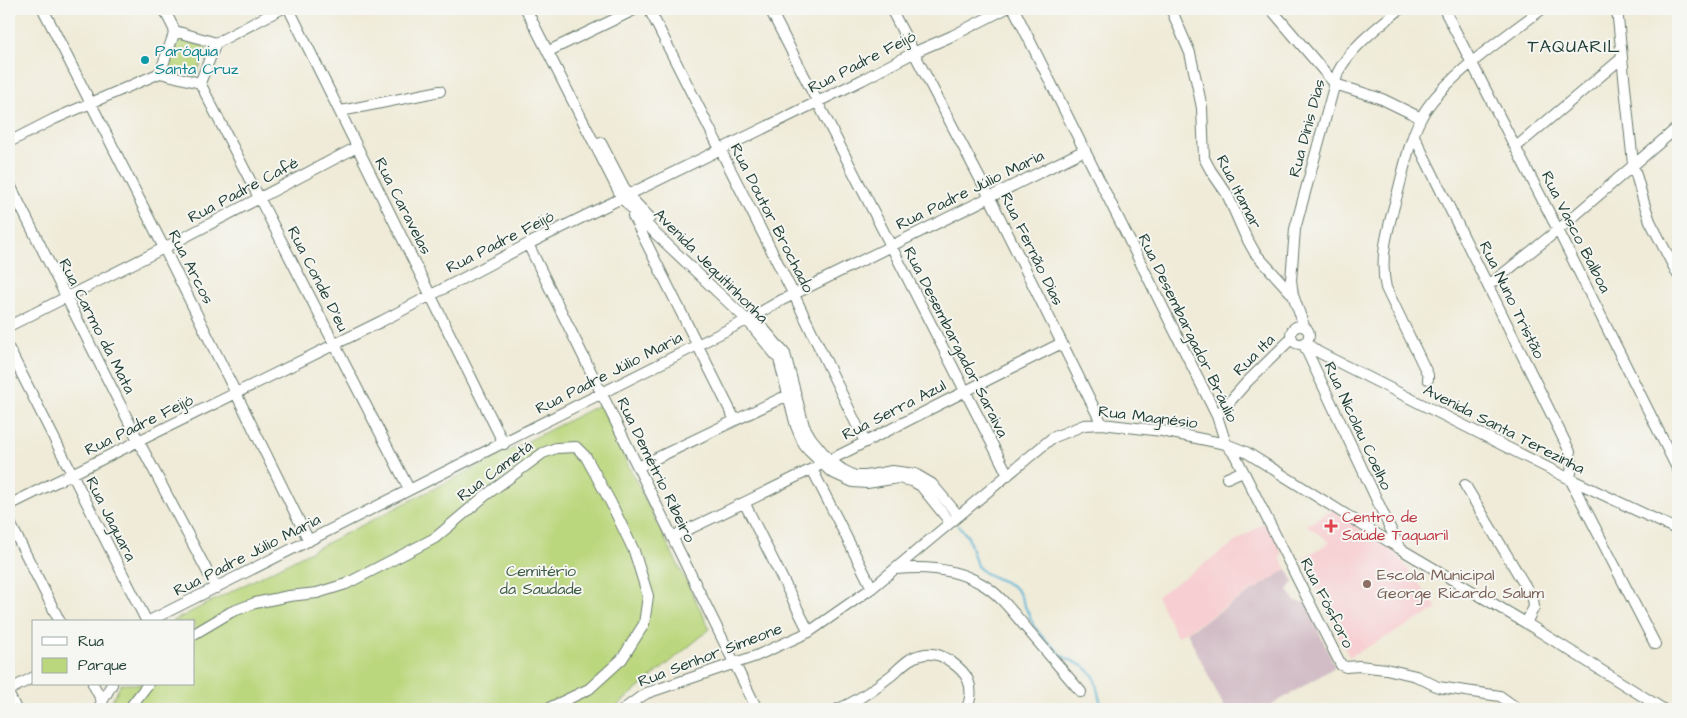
<svg xmlns="http://www.w3.org/2000/svg" width="1687" height="718" font-family="'Architects Daughter',sans-serif">
<rect width="100%" height="100%" fill="#f6f6f2"/>
<filter id="ink" filterUnits="userSpaceOnUse"><feTurbulence type="fractalNoise" baseFrequency=".02" numOctaves="2"/><feDisplacementMap in="SourceGraphic" scale="10" xChannelSelector="R" yChannelSelector="G"/><feConvolveMatrix kernelMatrix="1 2 1 2 8 2 1 2 1" color-interpolation-filters="sRGB"/></filter>
<filter id="wash" filterUnits="userSpaceOnUse"><feTurbulence type="fractalNoise" baseFrequency=".0096" numOctaves="4" result="noise"/><feDisplacementMap in="SourceGraphic" scale="20" xChannelSelector="R" yChannelSelector="G"/><feGaussianBlur stdDeviation="1.12" result="paint"/><feColorMatrix in="noise" values="0 0 0 0 0 0 0 0 0 0 0 0 0 0 0 0 0 1.4 0 .05"/><feComposite in="paint" operator="in"/></filter>
<g filter="url(#wash)">
<rect width="100%" height="100%" fill="#efebd8"/>
<path fill="#f7cfd2" d="M 1333,510 L 1396,553 L 1438,609 L 1349,657 L 1302,559 L 1330,542 L 1306,525 Z
M 1266,521 L 1282,552 L 1280,559 L 1287,569 L 1177,637 L 1157,596 Z"/>
<path fill="#d2bdc6" d="M 1287,569 L 1294,582 L 1288,590 L 1295,601 L 1306,603 L 1335,667 L 1265,709 L 1225,709 L 1187,632 Z"/>
<path fill="#bbd77e" stroke="#6d8a59" d="M 179,39 L 208,47 L 196,76 L 168,69 Z
M 599,405 L 602,407 L 623,455 L 710,629 L 613,709 L 107,709 L 121,684 L 194,684 L 194,622 L 171,622 Z"/>
<g fill="none" stroke-linecap="round" stroke-linejoin="round">
<path stroke="#57b2d5" stroke-width="2" d="M 959,526 L 968,537 L 977,566 L 985,573 L 1013,586 L 1019,593 L 1034,626 L 1042,636 L 1064,657 L 1085,667 L 1094,676 L 1102,709"/>
</g>
</g>
<g filter="url(#ink)">
<g fill="none" stroke-linecap="round" stroke-linejoin="round">
<defs>
<path id="minor" d="M 43,9 L 164,248 L 309,541
M 164,9 L 175,31
M 289,9 L 504,444
M 526,9 L 622,198 L 655,233 L 747,320 L 779,359 L 796,426 L 804,445 L 809,451 L 831,472 L 853,482 L 867,483 L 898,478 L 912,481 L 921,486 L 950,522
M 649,9 L 794,295 L 865,442
M 770,9 L 1008,475
M 891,9 L 989,196 L 1102,424
M 1014,9 L 1217,416 L 1226,444 L 1235,455 L 1341,665 L 1346,667 L 1359,666 L 1386,669 L 1416,676 L 1438,687 L 1500,696 L 1518,709
M 1171,9 L 1190,53 L 1197,84 L 1202,108 L 1204,158 L 1211,171 L 1227,194 L 1245,235 L 1255,253 L 1293,295 L 1304,326
M 1271,9 L 1335,84 L 1382,99 L 1421,118
M 1444,9 L 1558,230 L 1678,470
M 1617,9 L 1633,164 L 1644,203 L 1650,221 L 1678,275
M 175,31 L 216,43 L 200,83 L 160,73 Z
M 216,43 L 281,9
M 553,49 L 636,9
M 200,83 L 409,489
M 341,111 L 440,91
M 1414,136 L 1570,452 L 1572,466 L 1570,479
M 9,142 L 54,119 L 160,73
M 601,143 L 628,195 L 650,218
M 1516,147 L 1622,58
M 9,183 L 139,442 L 216,588
M 633,216 L 735,420
M 528,244 L 757,709
M 1489,285 L 1558,230 L 1678,127
M 1293,295 L 1291,280 L 1295,229 L 1338,72 C 1352,46 1378,27 1400,9
M 756,320 L 785,354 L 804,426 L 811,438 L 829,460 L 843,470 L 855,476 L 866,476 L 892,471 L 915,474 L 932,484 L 958,515
M 9,326 L 164,248 L 357,147
M1291 335a9 9 0 1 1 18 0a9 9 0 1 1-18 0Z
M 1305,342 L 1318,352 L 1570,479 L 1678,530
M 1303,343 L 1399,547
M 9,349 L 147,622
M 1428,379 L 1428,375 L 1386,288 C 1379,258 1388,228 1396,199 C 1403,174 1409,140 1421,118 C 1440,80 1507,36 1542,9
M 1217,416 L 1247,382 L 1292,338
M 638,467 L 792,393
M 812,469 L 872,588
M 1227,478 L 1243,471
M 1570,479 L 1655,644
M 1465,485 L 1533,599 L 1534,607 L 1526,623
M 745,504 L 809,632
M 9,505 L 382,321 L 528,244 L 862,80 L 915,52 L 952,36 L 1005,9
M 9,521 L 60,622
M 672,537 C 804,476 931,407 1062,343
M 896,569 C 925,566 957,569 982,584 C 1001,595 1014,614 1028,630 C 1046,651 1063,671 1081,692
M 147,622 L 747,320 L 780,301 L 1085,150
M 194,634 L 231,612 L 255,603 L 289,596 L 317,593 L 346,584 L 435,538 L 486,495 L 543,453 L 556,448 L 576,447 L 586,457 L 611,503 L 634,551 L 648,596 L 644,624 L 622,659 L 589,689 L 547,709
M 93,684 L 102,701
M 9,690 L 34,677
M 9,695 L 16,709
M 98,709 L 112,684
M 129,709 L 148,684
M 624,709 L 639,698 L 647,693 L 756,656 L 809,632 L 872,588 L 1052,438 L 1084,425 L 1102,424 L 1162,431 L 1226,444 L 1246,452 L 1399,548 L 1526,623 L 1663,709
M 838,709 C 857,702 876,687 893,674 C 901,667 909,657 921,655 C 931,652 941,655 950,661 C 957,666 965,672 968,680 C 972,689 971,701 966,709"/>
</defs>
<use href="#minor" stroke="#687a6d" stroke-width="12"/>
<use href="#minor" stroke="#fff" stroke-width="10"/>
</g>
</g>
<circle fill="#0f9aa8" stroke="#f6f6f2" stroke-width="2" cx="145" cy="60" r="5"/>
<path fill="#e0444e" stroke="#f6f6f2" stroke-width="2" d="M1328.5 518.5h5v5h5v5h-5v5h-5v-5h-5v-5h5z"/>
<circle fill="#8d6e63" stroke="#f6f6f2" stroke-width="2" cx="1367" cy="584" r="5"/>
<g text-anchor="middle" dominant-baseline="central" stroke-width="4" stroke-linejoin="round" paint-order="stroke">
<g font-size="16" fill="#0d838f" stroke="#f6f6f2" text-anchor="start">
<text x="155" y="51">Paróquia<tspan x="155" dy="18">Santa Cruz</tspan></text>
</g>
<g font-size="16" fill="#1f3d34" stroke="#f6f6f2">
<text transform="translate(862 62) rotate(-27)">Rua Padre Feijó</text>
<text transform="translate(1307 128) rotate(-75)">Rua Dinis Dias</text>
<text transform="translate(243 190) rotate(-28)">Rua Padre Café</text>
<text transform="translate(970 190) rotate(-26)">Rua Padre Júlio Maria</text>
<text transform="translate(1239 192) rotate(63)">Rua Itamar</text>
<text transform="translate(403 206) rotate(63)">Rua Caravelas</text>
<text transform="translate(772 218) rotate(63)">Rua Doutor Brochado</text>
<text transform="translate(1576 232) rotate(63)">Rua Vasco Balboa</text>
<text transform="translate(500 242) rotate(-27)">Rua Padre Feijó</text>
<text transform="translate(1032 249) rotate(64)">Rua Fernão Dias</text>
<text transform="translate(711 266) rotate(45)">Avenida Jequitinhonha</text>
<text transform="translate(191 267) rotate(63)">Rua Arcos</text>
<text transform="translate(318 279) rotate(63)">Rua Conde D'eu</text>
<text transform="translate(1512 300) rotate(64)">Rua Nuno Tristão</text>
<text transform="translate(97 326) rotate(63)">Rua Carmo da Mata</text>
<text transform="translate(1188 328) rotate(64)">Rua Desembargador Bráulio</text>
<text transform="translate(956 342) rotate(63)">Rua Desembargador Saraiva</text>
<text transform="translate(1254 355) rotate(-45)">Rua Ita</text>
<text transform="translate(609 373) rotate(-27)">Rua Padre Júlio Maria</text>
<text transform="translate(894 410) rotate(-27)">Rua Serra Azul</text>
<text transform="translate(1148 417) rotate(7)">Rua Magnésio</text>
<text transform="translate(139 425) rotate(-26)">Rua Padre Feijó</text>
<text transform="translate(1358 426) rotate(65)">Rua Nicolau Coelho</text>
<text transform="translate(1504 429) rotate(27)">Avenida Santa Terezinha</text>
<text transform="translate(656 470) rotate(64)">Rua Demétrio Ribeiro</text>
<text transform="translate(495 471) rotate(-37)">Rua Cametá</text>
<text transform="translate(111 519) rotate(63)">Rua Jaguara</text>
<text transform="translate(247 555) rotate(-27)">Rua Padre Júlio Maria</text>
<text transform="translate(1327 603) rotate(63)">Rua Fósforo</text>
<text transform="translate(710 655) rotate(-21)">Rua Senhor Simeone</text>
</g>
<g font-size="16" fill="#be3a42" stroke="#f6f6f2" text-anchor="start">
<text x="1342" y="517">Centro de<tspan x="1342" dy="18">Saúde Taquaril</tspan></text>
</g>
<g font-size="16" fill="#3e5c43" stroke="#f6f6f2">
<text x="541" y="571">Cemitério<tspan x="541" dy="18">da Saudade</tspan></text>
</g>
<g font-size="16" fill="#785e54" stroke="#f6f6f2" text-anchor="start">
<text x="1377" y="575">Escola Municipal<tspan x="1377" dy="18">George Ricardo Salum</tspan></text>
</g>
<g font-size="18" letter-spacing="1" fill="#1f3d34" stroke="#f6f6f2">
<text x="1574" y="46">TAQUARIL</text>
</g>
</g>
<rect width="1687" height="718" fill="none" stroke="#f6f6f2" stroke-width="30"/>
<rect x="32" y="620" width="162" height="65" fill="#f6f6f2" stroke="#a0aca6"/>
<rect x="42" y="637" width="25" height="8" fill="#ffffff" stroke="#a0aca6"/>
<text x="78" y="646" font-size="15" fill="#1f3d34">Rua</text>
<rect x="42" y="658" width="25" height="15" fill="#bbd77e" stroke="#a0aca6"/>
<text x="78" y="670" font-size="15" fill="#1f3d34">Parque</text>
</svg>
